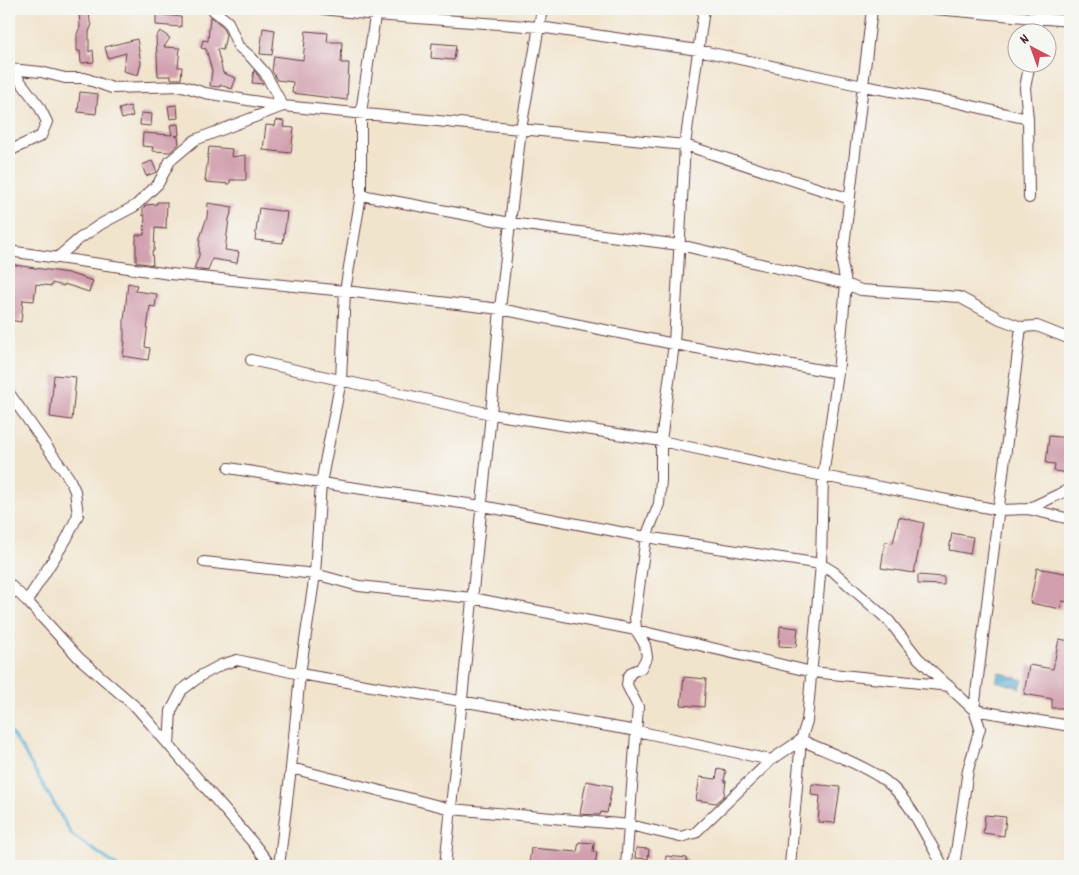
<svg xmlns="http://www.w3.org/2000/svg" width="1079" height="875" font-family="Dekko,sans-serif">
<defs>
<pattern id="water-rules" width="6" height="5" patternUnits="userSpaceOnUse" patternTransform="scale(1.25)"><rect width="6" height="5" fill="#5eb1da"/><path d="M0 2.5h6" fill="none" stroke="#508fb1"/></pattern>
</defs>
<rect width="100%" height="100%" fill="#f6f6f2"/>
<filter id="ink" filterUnits="userSpaceOnUse"><feTurbulence type="fractalNoise" baseFrequency=".02" numOctaves="2"/><feDisplacementMap in="SourceGraphic" scale="10" xChannelSelector="R" yChannelSelector="G"/><feConvolveMatrix kernelMatrix="1 2 1 2 8 2 1 2 1" color-interpolation-filters="sRGB"/></filter>
<filter id="wash" filterUnits="userSpaceOnUse"><feTurbulence type="fractalNoise" baseFrequency=".0096" numOctaves="4" result="noise"/><feDisplacementMap in="SourceGraphic" scale="20" xChannelSelector="R" yChannelSelector="G"/><feGaussianBlur stdDeviation="1.12" result="paint"/><feColorMatrix in="noise" values="0 0 0 0 0 0 0 0 0 0 0 0 0 0 0 0 0 1.4 0 .05"/><feComposite in="paint" operator="in"/></filter>
<g filter="url(#wash)">
<rect width="100%" height="100%" fill="#f1e4cd"/>
<path fill="url(#water-rules)" stroke="#546882" d="M 999,672 L 1023,680 L 1020,688 L 996,681 Z"/>
<g fill="none" stroke-linecap="round" stroke-linejoin="round">
<path stroke="#5eb1da" stroke-width="3" d="M 9,730 L 23,750 L 72,835 L 117,866"/>
</g>
<g id="blocks">
<path fill="#d19fae" d="M 79,9 L 89,9 L 90,23 L 92,24 L 89,32 L 89,52 L 93,50 L 94,62 L 81,63 L 80,51 L 77,51 L 77,34 L 80,27 Z
M 156,14 L 181,17 L 181,27 L 156,25 Z
M 210,16 L 222,26 L 226,35 L 223,50 L 217,49 L 223,73 L 236,78 L 232,89 L 220,85 L 220,87 L 210,86 L 212,71 L 206,49 L 201,48 L 203,40 L 208,41 Z
M 263,28 L 275,30 L 272,55 L 260,54 Z
M 160,31 L 170,38 L 164,47 L 180,48 L 178,67 L 182,67 L 181,79 L 171,79 L 171,76 L 158,76 L 156,37 Z
M 306,31 L 328,33 L 327,42 L 342,42 L 341,63 L 349,63 L 347,100 L 292,93 L 293,82 L 277,80 L 272,71 L 274,56 L 303,60 Z
M 137,39 L 141,63 L 138,75 L 123,71 L 126,53 L 108,58 L 105,47 Z
M 432,43 L 456,45 L 454,60 L 431,58 Z
M 254,70 L 259,77 L 263,84 L 252,83 Z
M 80,92 L 98,94 L 96,114 L 78,112 Z
M 177,105 L 178,118 L 170,119 L 168,106 Z
M 130,106 L 133,116 L 122,119 L 119,109 Z
M 141,113 L 152,114 L 151,126 L 140,125 Z
M 276,120 L 284,121 L 283,127 L 294,128 L 291,153 L 263,150 L 266,125 L 275,126 Z
M 178,124 L 179,135 L 175,136 L 178,136 L 179,144 L 170,152 L 152,151 L 153,147 L 142,146 L 143,133 L 172,135 L 170,125 Z
M 209,147 L 232,149 L 231,157 L 246,155 L 246,180 L 230,180 L 230,184 L 206,182 L 207,181 L 205,181 Z
M 152,161 L 157,172 L 146,176 L 142,165 Z
M 157,202 L 167,202 L 166,229 L 155,228 L 154,251 L 152,251 L 153,265 L 136,262 L 136,235 L 144,235 L 145,215 L 143,216 L 143,208 L 146,205 L 157,204 Z
M 208,203 L 233,207 L 229,219 L 225,250 L 239,252 L 237,263 L 212,259 L 208,271 L 194,269 L 199,256 L 200,238 L 207,217 Z
M 259,208 L 287,212 L 283,243 L 255,240 Z
M 9,264 L 68,273 L 93,281 L 89,292 L 64,284 L 64,286 L 52,283 L 52,286 L 36,284 L 34,301 L 23,300 L 21,322 L 9,320 Z
M 128,283 L 137,285 L 135,291 L 157,294 L 155,307 L 150,306 L 145,347 L 150,348 L 148,360 L 123,356 L 125,342 L 124,342 L 124,321 Z
M 54,375 L 76,377 L 72,420 L 50,417 Z
M 1049,436 L 1070,438 L 1069,473 L 1054,471 L 1055,464 L 1046,463 Z
M 899,517 L 924,523 L 914,573 L 881,568 L 885,542 L 893,543 Z
M 952,533 L 973,537 L 970,554 L 949,550 Z
M 1037,568 L 1070,574 L 1069,602 L 1062,601 L 1061,609 L 1030,603 Z
M 918,575 L 944,577 L 944,585 L 918,584 Z
M 780,626 L 798,628 L 796,647 L 779,646 Z
M 1059,639 L 1070,641 L 1070,700 L 1068,699 L 1068,708 L 1052,708 L 1052,699 L 1024,694 L 1029,665 L 1053,669 Z
M 684,677 L 706,679 L 704,707 L 681,705 Z
M 718,769 L 726,771 L 724,781 L 726,781 L 724,796 L 716,803 L 696,800 L 700,777 L 716,779 Z
M 586,781 L 612,786 L 607,813 L 601,812 L 600,815 L 580,814 Z
M 812,784 L 840,787 L 835,823 L 818,822 L 820,796 L 811,795 Z
M 985,815 L 1006,817 L 1004,836 L 983,833 Z
M 579,842 L 594,843 L 593,852 L 597,852 L 595,866 L 529,866 L 531,848 L 577,852 Z
M 636,848 L 649,849 L 648,859 L 635,858 Z
M 666,856 L 687,858 L 686,866 L 665,866 Z"/>
</g>
</g>
<g filter="url(#ink)">
<use href="#blocks" fill-opacity="0" stroke="#633d43" stroke-width="1"/>
<g fill="none" stroke-linecap="round" stroke-linejoin="round">
<defs>
<path id="street" d="M 323,9 L 375,15 L 539,27 L 698,50 L 863,86 L 955,102 L 1028,119
M 935,9 L 1070,21
M 1035,32 L 1040,9
M 9,69 L 41,72 L 65,78 L 84,78 L 112,88 L 183,86 L 205,93 L 283,106 L 685,145 L 850,199
M 9,151 L 41,136 L 47,122 L 39,106 L 11,69
M 361,195 L 510,223 L 680,245 L 846,284 L 861,290 L 959,297 L 1000,319 L 1021,327 L 1037,326 L 1070,339
M 1029,198 L 1028,119 L 1025,88 L 1030,62
M 9,251 L 170,274 L 345,291 L 500,309 L 674,344 L 838,373
M 58,257 L 79,239 L 101,224 L 135,206 L 158,184 L 170,161 L 195,140 L 283,106 L 265,73 L 251,57 L 238,46 L 228,22 L 212,9
M 1021,327 L 974,710 L 1070,726
M 251,360 L 491,414 L 661,441 L 823,476 L 999,510 L 1028,509 L 1070,489
M 9,393 L 69,478 L 75,491 L 78,515 L 67,538 L 27,601
M 229,468 L 321,483 L 482,506 L 646,537 L 821,564 L 834,572 L 889,621 L 918,658 L 974,710 L 980,728 L 968,770 L 954,866
M 1028,509 L 1070,519
M 204,562 L 315,574 L 359,586 L 472,598 L 636,630 L 812,672 L 950,686
M 9,584 L 27,601 L 79,658 L 137,708 L 254,844 L 271,866
M 169,745 L 171,711 L 182,690 L 202,675 L 221,665 L 237,660 L 300,674 L 637,731 L 771,760
M 291,768 L 451,809 L 630,825 L 680,837 L 695,833 L 771,760 L 801,740 L 807,721 L 821,564 L 823,476 L 838,373 L 846,284 L 842,263 L 872,9
M 279,866 L 291,768 L 300,674 L 315,574 L 321,483 L 341,380 L 345,291 L 361,195 L 361,113 L 376,9
M 445,866 L 491,414 L 500,309 L 521,129 L 542,9
M 626,866 L 638,707 L 627,685 L 628,677 L 632,672 L 641,668 L 647,657 L 645,645 L 636,630 L 635,616 L 646,537 L 659,504 L 661,480 L 661,441 L 674,344 L 685,145 L 704,9
M 790,866 L 801,740 C 825,751 856,762 878,776 C 908,793 926,837 943,866"/>
</defs>
<use href="#street" stroke="#633d43" stroke-width="12"/>
<use href="#street" stroke="#fff" stroke-width="10"/>
</g>
</g>
<rect width="1079" height="875" fill="none" stroke="#f6f6f2" stroke-width="30"/>
<g transform="translate(1032 48) rotate(319)"><circle r="24" fill="#f6f6f2" stroke="#b1a0a2"/>
<path d="M0-4L9 19L0 12L-9 19Z" fill="#d1495b"/>
<text y="-8" font-size="14" font-weight="bold" text-anchor="middle" fill="#4a1f2b">N</text>
</g>
</svg>
